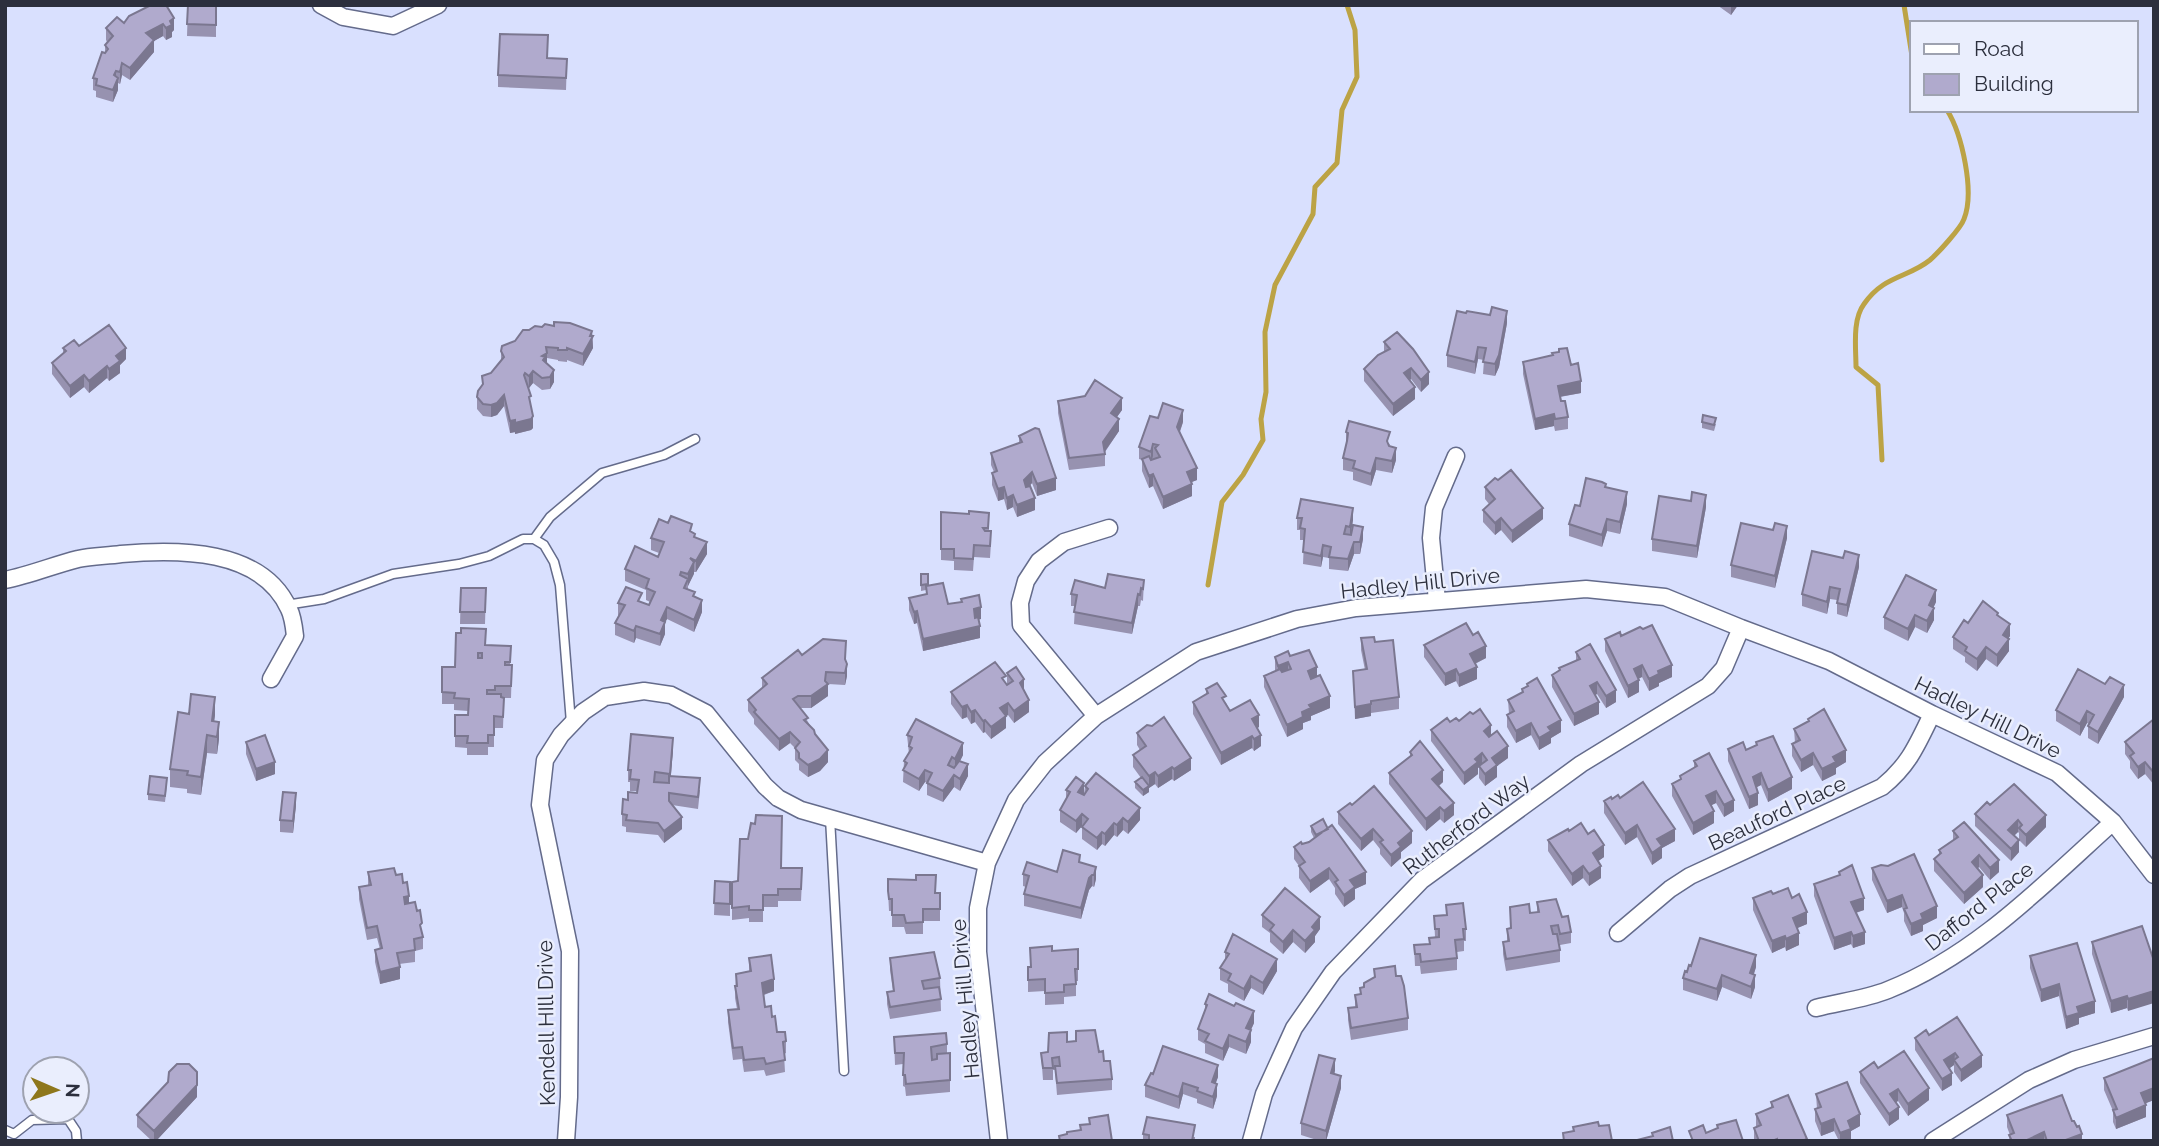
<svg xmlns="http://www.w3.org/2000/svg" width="2159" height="1146" font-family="Raleway,sans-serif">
<rect width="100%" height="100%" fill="#d9e0fe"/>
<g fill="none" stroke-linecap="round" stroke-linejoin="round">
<path stroke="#bca345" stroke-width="5" d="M 1904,5 L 1912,56
M 1882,460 L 1878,385 L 1856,367 C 1856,348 1852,320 1864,304 C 1884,275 1908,278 1930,260 C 1938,253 1961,228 1964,219 C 1975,192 1962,134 1947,110
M 1208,585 L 1222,502 L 1243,475 L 1263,440 L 1261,419 L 1266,392 L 1265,332 L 1275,285 L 1313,214 L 1315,187 L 1337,163 L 1342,110 L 1357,77 L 1355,30 L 1347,5"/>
<defs>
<path id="lane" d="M 534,539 L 550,517 L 602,473 L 664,455 L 695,439
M 286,605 L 324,599 L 393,574 L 459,564 L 489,556 L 523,539 L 534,539 L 544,545 L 554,562 L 560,585 L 571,723
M 830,818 L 844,1071
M 5,1130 L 14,1134 L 32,1120 L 68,1119 L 76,1131 L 77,1141"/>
<path id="street" d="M 321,5 L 343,17 L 393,26 L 438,5
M 5,580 C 30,575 54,565 78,559 C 92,556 107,556 121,554 C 177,549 262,548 289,609 C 293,617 294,627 295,636 L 271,679
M 1437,601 L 1431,538 L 1434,508 L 1456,456
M 1096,716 L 1021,625 L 1020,603 L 1026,581 L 1039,561 L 1064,542 L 1109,528
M 1618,933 L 1670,889 L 1690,876 L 1882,787 C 1909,765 1917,745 1932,714
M 1816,1008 C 1839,1002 1866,999 1888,990 C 1976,955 2044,884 2113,822
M 566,1141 L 569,1097 L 570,951 L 540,805 L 545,760 L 561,735 L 583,712 L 605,697 L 644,691 L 671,695 L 706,713 L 765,786 L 778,798 L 801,810 L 987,863
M 999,1141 L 978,952 L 978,908 L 987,863 L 1016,800 L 1045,763 L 1096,716 L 1196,652 L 1297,619 L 1356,608 L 1586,589 L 1665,597 L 1741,628 L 1829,661 L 1932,714 L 2057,773 L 2113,822 L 2154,875
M 1251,1141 L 1264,1094 L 1294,1028 L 1333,972 L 1422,880 L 1581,764 L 1708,686 L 1724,668 L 1741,628
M 1933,1141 L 2029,1080 L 2074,1060 L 2154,1036"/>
</defs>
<use href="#lane" stroke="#646b8b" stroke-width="11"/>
<use href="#street" stroke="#646b8b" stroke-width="19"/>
<use href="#lane" stroke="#fff" stroke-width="8"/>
<use href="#street" stroke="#fff" stroke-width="16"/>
</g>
<path fill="#9792b0" d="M 151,5 L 174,30 L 172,32 L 172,37 L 166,40 L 163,36 L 154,41 L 154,52 L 130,80 L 122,75 L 120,84 L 118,83 L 118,90 L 113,102 L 96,97 L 96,91 L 93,90 L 93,78 L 105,53 L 105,45 L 107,42 L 106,40 L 106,28 L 124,23 Z
M 188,5 L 216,5 L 216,37 L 187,36 Z
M 1717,5 L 1738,5 L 1731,15 Z
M 547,58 L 567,59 L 566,90 L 498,87 L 498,75 Z
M 1507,323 L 1499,367 L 1495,376 L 1483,374 L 1484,360 L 1478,359 L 1475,374 L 1447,367 L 1447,355 Z
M 554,326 L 592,331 L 593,348 L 583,366 L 567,360 L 567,362 L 558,361 L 558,360 L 547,358 L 547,364 L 554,382 L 550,389 L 542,390 L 533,383 L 529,388 L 528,387 L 533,428 L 531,430 L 515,434 L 515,432 L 510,433 L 504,406 L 497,415 L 491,417 L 483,416 L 477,409 L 477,397 L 482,386 L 482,376 L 491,373 L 501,361 L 501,351 L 529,330 L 542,327 Z
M 1384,342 L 1429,384 L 1421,392 L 1411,379 L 1410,380 L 1415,399 L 1393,416 L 1364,381 L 1364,369 L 1384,352 Z
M 79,346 L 126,359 L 120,365 L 120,373 L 109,381 L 107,378 L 89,393 L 84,387 L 70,398 L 52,374 L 52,363 L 63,353 L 63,348 Z
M 1523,362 L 1571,365 L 1581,393 L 1560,397 L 1568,417 L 1568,429 L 1555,431 L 1554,426 L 1535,430 L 1523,374 Z
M 1058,401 L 1122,410 L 1117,417 L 1119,431 L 1105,452 L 1105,466 L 1069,470 L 1058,413 Z
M 1183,422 L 1180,432 L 1197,480 L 1191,482 L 1192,496 L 1163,509 L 1153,486 L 1149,488 L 1142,471 L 1142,460 L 1139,459 L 1139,447 Z
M 1702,422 L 1716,424 L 1714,431 L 1702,428 Z
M 1346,432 L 1390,444 L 1389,446 L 1396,460 L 1392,473 L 1376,470 L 1371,486 L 1353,480 L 1353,472 L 1343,470 L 1343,458 L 1346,444 Z
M 1019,436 L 1056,490 L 1037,496 L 1032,483 L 1030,486 L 1035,510 L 1017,517 L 1013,507 L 1007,510 L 1004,499 L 998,501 L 992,485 L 992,473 L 994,472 L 991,465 L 991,453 L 1019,443 Z
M 1485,487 L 1543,519 L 1512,543 L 1501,530 L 1495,535 L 1483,522 L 1483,510 L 1489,504 L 1485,499 Z
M 1606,487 L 1627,504 L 1620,534 L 1607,531 L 1602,547 L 1569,536 L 1569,524 L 1580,506 Z
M 1706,507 L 1697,558 L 1652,551 L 1652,539 Z
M 941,512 L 989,525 L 989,531 L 991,543 L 990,558 L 974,557 L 973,571 L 954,570 L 954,561 L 941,560 Z
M 1297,518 L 1353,520 L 1350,535 L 1363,539 L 1360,554 L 1354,554 L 1348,571 L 1329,569 L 1329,558 L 1323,557 L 1321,567 L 1303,564 L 1304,540 L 1300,540 L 1300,530 L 1297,530 Z
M 668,523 L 692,532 L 707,554 L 696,572 L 694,572 L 688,586 L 688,589 L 695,597 L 702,612 L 694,632 L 667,619 L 665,622 L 665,634 L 660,646 L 636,638 L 634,643 L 615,635 L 615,623 L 619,615 L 618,615 L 618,603 L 642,602 L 649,605 L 650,602 L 646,600 L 646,590 L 625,581 L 625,569 L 658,557 L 659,553 L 651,550 L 651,538 Z
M 1773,530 L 1787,538 L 1775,588 L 1731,577 L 1731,565 Z
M 1859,567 L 1847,617 L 1837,614 L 1837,600 L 1830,599 L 1827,614 L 1802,606 L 1802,594 Z
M 921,574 L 928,574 L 928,586 L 948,604 L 961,602 L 961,599 L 981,619 L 979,619 L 980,638 L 923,651 L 917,623 L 914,624 L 909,610 L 909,598 L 926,594 L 926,590 L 921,591 Z
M 1144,580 L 1143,601 L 1141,600 L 1140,606 L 1138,606 L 1132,634 L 1074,624 L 1075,606 L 1071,606 L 1071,594 Z
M 461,588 L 486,588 L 485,624 L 460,624 Z
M 1936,602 L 1933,608 L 1934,620 L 1927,633 L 1915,627 L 1908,641 L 1884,629 L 1884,617 Z
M 1998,616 L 2010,636 L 2008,639 L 2009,651 L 1997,667 L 1986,659 L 1977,671 L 1965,662 L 1965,657 L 1953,649 L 1953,637 L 1968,623 Z
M 1621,636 L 1672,677 L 1659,683 L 1659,686 L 1649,691 L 1642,677 L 1639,678 L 1639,692 L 1628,698 L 1605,651 L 1605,639 Z
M 1361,638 L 1375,642 L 1399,697 L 1399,709 L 1371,713 L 1371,716 L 1355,719 L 1353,671 L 1365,670 L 1361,650 Z
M 486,645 L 511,646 L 510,665 L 512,665 L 511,698 L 504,698 L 503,728 L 494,728 L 494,747 L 488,747 L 488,755 L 467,755 L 467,748 L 455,747 L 455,715 L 468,715 L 468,711 L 454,710 L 454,704 L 442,704 L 442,667 L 455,667 Z
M 1424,645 L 1486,658 L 1475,664 L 1477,679 L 1459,687 L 1456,681 L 1445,686 L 1424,657 Z
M 1576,652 L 1616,702 L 1606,708 L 1597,694 L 1595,695 L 1599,714 L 1574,726 L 1552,687 L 1552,675 L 1559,671 L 1559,668 L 1576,661 Z
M 802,655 L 846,661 L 847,676 L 845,685 L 828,684 L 828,696 L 811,708 L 800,708 L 815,734 L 828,762 L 820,771 L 808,777 L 799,770 L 799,764 L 795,760 L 795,748 L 790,743 L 779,751 L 754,724 L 754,719 L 748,711 L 748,700 L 762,688 L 762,678 Z
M 1290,656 L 1317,676 L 1330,708 L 1311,716 L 1311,720 L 1303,723 L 1303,729 L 1287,737 L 1264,687 L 1264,676 L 1275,671 L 1275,657 Z
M 1007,673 L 1024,691 L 1029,712 L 1014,723 L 1008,715 L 1006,716 L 1006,728 L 991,739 L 985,732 L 983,733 L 975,722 L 971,724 L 967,717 L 962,719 L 951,704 L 951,692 L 1006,683 L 1007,685 Z
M 1527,684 L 1561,732 L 1551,738 L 1551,743 L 1539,750 L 1531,735 L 1516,743 L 1507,727 L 1507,715 L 1509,714 L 1508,700 L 1522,693 L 1522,689 L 1527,687 Z
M 1206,689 L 1226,703 L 1230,711 L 1259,727 L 1257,728 L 1261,746 L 1254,751 L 1252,748 L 1221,765 L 1193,714 L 1193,702 L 1206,694 Z
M 2124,697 L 2098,744 L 2088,738 L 2088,726 L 2089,724 L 2087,723 L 2080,736 L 2056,721 L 2056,710 Z
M 189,714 L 215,715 L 214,721 L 219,739 L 217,754 L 207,753 L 201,795 L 187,793 L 187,789 L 170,787 L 170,769 Z
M 1808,719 L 1846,762 L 1836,768 L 1836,774 L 1822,781 L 1813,765 L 1801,772 L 1792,756 L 1792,744 L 1795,743 L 1794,729 L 1808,721 Z
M 2154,719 L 2154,785 L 2145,774 L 2138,779 L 2130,768 L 2130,761 L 2125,754 L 2125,742 Z
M 1450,722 L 1491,735 L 1508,758 L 1497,766 L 1497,777 L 1485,786 L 1479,778 L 1479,767 L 1478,768 L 1478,774 L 1464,785 L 1431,741 L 1431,730 Z
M 1137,733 L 1191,770 L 1174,781 L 1172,779 L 1158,788 L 1155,784 L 1149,788 L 1149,792 L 1143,796 L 1135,788 L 1135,782 L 1141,778 L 1133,767 L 1133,755 L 1140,750 L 1137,745 Z
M 907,735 L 963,755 L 960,761 L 968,776 L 960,791 L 954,787 L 943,802 L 927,795 L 927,783 L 925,782 L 919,791 L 903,782 L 904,761 L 909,754 Z
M 246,742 L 275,774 L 256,781 L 246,754 Z
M 1756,742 L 1792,789 L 1768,802 L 1761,785 L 1757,787 L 1758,805 L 1749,809 L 1728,761 L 1728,749 L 1746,750 L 1756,746 Z
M 673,750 L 670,777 L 700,790 L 698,809 L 672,805 L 682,829 L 664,843 L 658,835 L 626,832 L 626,827 L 622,826 L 622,814 L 628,800 L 637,793 L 637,791 L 630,791 L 630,782 L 628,782 L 628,770 Z
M 1410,752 L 1443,782 L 1439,786 L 1454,815 L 1444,823 L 1440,819 L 1426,831 L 1389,784 L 1389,773 L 1410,756 Z
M 1694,761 L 1734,811 L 1724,817 L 1716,803 L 1711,805 L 1714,823 L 1693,835 L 1672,796 L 1672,784 L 1680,779 L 1680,776 L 1694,768 Z
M 167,784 L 165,802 L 148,800 L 148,794 Z
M 1085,786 L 1140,820 L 1128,834 L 1123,830 L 1117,837 L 1114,835 L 1105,846 L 1102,844 L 1097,850 L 1082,839 L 1082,826 L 1076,833 L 1060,822 L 1060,810 L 1066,799 L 1066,790 L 1084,794 Z
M 1620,798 L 1675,841 L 1662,848 L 1662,858 L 1652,865 L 1637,837 L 1625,845 L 1604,813 L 1604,801 Z
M 296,805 L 293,833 L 280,832 L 280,820 Z
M 1352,805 L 1412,843 L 1401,852 L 1401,858 L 1391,867 L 1380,854 L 1380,849 L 1373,840 L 1361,851 L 1338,824 L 1338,812 Z
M 1990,805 L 2046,827 L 2026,847 L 2019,840 L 2019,833 L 2018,832 L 2014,835 L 2019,852 L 2011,861 L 1975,826 L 1975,814 Z
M 1311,826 L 1328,829 L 1366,884 L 1355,889 L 1355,899 L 1344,907 L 1335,894 L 1335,888 L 1329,879 L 1310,893 L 1299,878 L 1299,866 L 1294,859 L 1294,847 L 1309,842 L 1314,838 L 1311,832 Z
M 1569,831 L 1604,857 L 1598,861 L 1601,878 L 1589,886 L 1583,878 L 1572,886 L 1548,851 L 1548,840 Z
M 1953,831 L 1999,872 L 1990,880 L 1979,867 L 1978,868 L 1983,887 L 1964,904 L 1934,871 L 1934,859 L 1939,854 L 1939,850 L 1953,840 Z
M 1080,862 L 1096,867 L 1096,879 L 1094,887 L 1092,886 L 1089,890 L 1081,919 L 1024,906 L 1024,894 L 1026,887 L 1023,886 L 1023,874 L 1057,872 Z
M 781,868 L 802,880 L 801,901 L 778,901 L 778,907 L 763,907 L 763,922 L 749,922 L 749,918 L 732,920 L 732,882 L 738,881 Z
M 1872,868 L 1937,918 L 1923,925 L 1923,931 L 1911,936 L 1904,921 L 1904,913 L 1902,907 L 1887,913 L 1872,880 Z
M 368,872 L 396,875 L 403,883 L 409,903 L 423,937 L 423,949 L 415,951 L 415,962 L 399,964 L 400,979 L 380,984 L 375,962 L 375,950 L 380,949 L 377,938 L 367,940 L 359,899 L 359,887 L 368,885 Z
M 1839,872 L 1864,910 L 1856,913 L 1865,944 L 1853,948 L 1851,944 L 1834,950 L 1814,896 L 1814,884 L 1839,875 Z
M 916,880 L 936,893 L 940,893 L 940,921 L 923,921 L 923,934 L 906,934 L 904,927 L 892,927 L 892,911 L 889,911 L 888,891 Z
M 715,881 L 730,882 L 730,916 L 714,915 Z
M 1773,894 L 1792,898 L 1807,924 L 1797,928 L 1799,945 L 1786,951 L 1785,947 L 1772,953 L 1753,910 L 1753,898 Z
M 1537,902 L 1562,917 L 1571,932 L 1571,943 L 1560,945 L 1558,937 L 1560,950 L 1560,962 L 1506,971 L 1503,954 L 1503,942 L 1507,941 L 1507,929 L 1510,928 L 1530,913 L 1537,912 Z
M 1446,905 L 1466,929 L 1466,941 L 1464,941 L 1464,951 L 1457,952 L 1457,970 L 1421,974 L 1420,966 L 1415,966 L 1414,945 L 1429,944 L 1429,938 L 1435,937 L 1434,916 L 1446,915 Z
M 1262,915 L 1320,929 L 1315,936 L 1315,942 L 1305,953 L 1293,942 L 1283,954 L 1270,942 L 1270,933 L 1262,927 Z
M 2092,942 L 2154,961 L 2128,1011 L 2127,1008 L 2111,1013 L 2092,954 Z
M 1030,948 L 1052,951 L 1078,949 L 1078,981 L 1076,981 L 1076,996 L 1064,997 L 1064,1004 L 1045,1005 L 1045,991 L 1028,992 L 1028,967 L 1031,967 Z
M 1225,952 L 1277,971 L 1263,995 L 1251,988 L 1244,1001 L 1228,992 L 1228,984 L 1220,980 L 1220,968 L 1225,960 Z
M 2030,956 L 2095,1013 L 2079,1018 L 2079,1024 L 2066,1029 L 2059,996 L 2041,1002 L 2030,968 Z
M 749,958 L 774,991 L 764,995 L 765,1007 L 772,1017 L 777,1032 L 786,1041 L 786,1053 L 784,1054 L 785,1072 L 766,1076 L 764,1070 L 744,1072 L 742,1059 L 733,1060 L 728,1022 L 728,1010 L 737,1009 L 735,998 L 736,974 L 749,971 Z
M 890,958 L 940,978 L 941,1011 L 890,1019 L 887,1004 L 887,992 L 893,991 L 890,970 Z
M 1756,967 L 1754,974 L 1755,987 L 1751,999 L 1722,987 L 1717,1001 L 1683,990 L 1683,978 L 1687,972 Z
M 1374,969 L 1396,976 L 1408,1018 L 1408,1030 L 1351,1040 L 1348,1020 L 1348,1008 L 1355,1007 L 1355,995 L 1360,994 L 1360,988 L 1364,987 L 1364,983 L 1374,977 Z
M 1205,1004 L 1254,1023 L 1251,1030 L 1251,1042 L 1246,1054 L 1229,1047 L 1223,1061 L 1205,1053 L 1205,1044 L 1198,1040 L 1198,1029 L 1205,1011 Z
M 1929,1035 L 1982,1067 L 1961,1082 L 1954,1072 L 1954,1065 L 1950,1068 L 1952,1085 L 1942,1091 L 1915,1050 L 1915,1038 Z
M 894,1037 L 947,1044 L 947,1053 L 950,1053 L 950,1092 L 906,1096 L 905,1087 L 903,1086 L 903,1064 L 895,1065 Z
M 1067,1042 L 1099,1052 L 1112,1079 L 1112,1090 L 1057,1095 L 1055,1070 L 1053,1070 L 1053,1080 L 1043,1080 L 1041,1053 L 1048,1052 Z
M 2154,1058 L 2154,1100 L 2146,1103 L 2146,1117 L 2116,1129 L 2113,1122 L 2113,1111 L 2104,1090 L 2104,1078 Z
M 1878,1068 L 1929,1100 L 1908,1116 L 1898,1101 L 1896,1102 L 1899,1119 L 1889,1126 L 1860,1083 L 1860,1072 Z
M 1335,1071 L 1334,1074 L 1341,1088 L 1326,1141 L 1320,1141 L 1301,1135 L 1301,1123 Z
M 1153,1074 L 1218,1077 L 1215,1084 L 1217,1096 L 1213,1109 L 1197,1103 L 1197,1099 L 1183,1094 L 1179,1109 L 1145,1097 L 1145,1085 Z
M 1816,1094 L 1860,1126 L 1851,1131 L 1851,1141 L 1839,1141 L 1834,1131 L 1821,1136 L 1815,1121 L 1815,1109 L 1817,1109 Z
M 197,1097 L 156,1141 L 152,1141 L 137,1127 L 137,1115 Z
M 1771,1102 L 1807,1141 L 1754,1141 L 1754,1128 L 1756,1127 L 1756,1114 L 1771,1108 Z
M 2007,1115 L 2072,1121 L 2082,1141 L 2009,1141 L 2010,1135 L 2007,1127 Z
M 1143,1134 L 1195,1137 L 1195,1141 L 1143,1141 Z"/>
<path fill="#7b7790" d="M 1731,5 L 1738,5 L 1731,15 Z
M 174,18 L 174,30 L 172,32 L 172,37 L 166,40 L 166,28 L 170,21 Z
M 163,24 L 163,36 L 154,41 L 154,52 L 130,80 L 130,68 L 146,33 Z
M 122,63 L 122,75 L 120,84 L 120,72 Z
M 116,71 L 116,83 L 118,78 L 118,90 L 113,102 L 114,75 Z
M 1507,311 L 1507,323 L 1499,367 L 1495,376 L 1495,364 Z
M 592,331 L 593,348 L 583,366 L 583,354 Z
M 1478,347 L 1478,359 L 1475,374 L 1475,362 Z
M 126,348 L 126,359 L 120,365 L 120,373 L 109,381 L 109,369 L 116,356 Z
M 547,353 L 547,365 L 545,369 L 542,356 Z
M 107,366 L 107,378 L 89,393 L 89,381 Z
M 1411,368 L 1411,379 L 1404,385 L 1404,373 Z
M 554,370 L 554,382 L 550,389 L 550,377 Z
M 533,371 L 533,383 L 529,388 L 529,376 Z
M 1429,372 L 1429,384 L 1421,392 L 1421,380 Z
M 84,375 L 84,387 L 70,398 L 70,386 Z
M 1581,381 L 1581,393 L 1558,397 L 1558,386 Z
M 1415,387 L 1415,399 L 1393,416 L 1393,404 Z
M 504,395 L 504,406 L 497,415 L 491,417 L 491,405 Z
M 1122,398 L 1122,410 L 1111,425 L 1111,413 Z
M 1183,410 L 1183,422 L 1177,439 L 1177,427 Z
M 1554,414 L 1554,426 L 1535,430 L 1535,419 Z
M 533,416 L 533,428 L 531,430 L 515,434 L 515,423 Z
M 1119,419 L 1119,431 L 1103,454 L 1103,442 Z
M 515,420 L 515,432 L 510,433 L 510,421 Z
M 1153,444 L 1153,456 L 1151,463 L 1151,452 Z
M 1396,448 L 1396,460 L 1392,473 L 1392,461 Z
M 1376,458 L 1376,470 L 1371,486 L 1371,474 Z
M 1197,468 L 1197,480 L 1187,484 L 1187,472 Z
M 1032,472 L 1032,483 L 1024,491 L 1024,480 Z
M 1153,474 L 1153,486 L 1149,488 L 1149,476 Z
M 1056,478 L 1056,490 L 1037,496 L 1037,484 Z
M 1192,484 L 1192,496 L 1163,509 L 1163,497 Z
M 1004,487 L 1004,499 L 998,501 L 998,489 Z
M 1627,492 L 1627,504 L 1620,534 L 1620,522 Z
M 1013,495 L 1013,507 L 1007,510 L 1007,498 Z
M 1706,495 L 1706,507 L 1697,558 L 1697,546 Z
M 1035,498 L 1035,510 L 1017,517 L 1017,505 Z
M 1353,508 L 1353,520 L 1350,539 L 1350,527 Z
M 1543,508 L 1543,519 L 1512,543 L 1512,531 Z
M 1501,518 L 1501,530 L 1495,535 L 1495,523 Z
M 1607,519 L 1607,531 L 1602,547 L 1602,535 Z
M 1787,526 L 1787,538 L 1775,588 L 1775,576 Z
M 1363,527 L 1363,539 L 1360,554 L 1360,542 Z
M 707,542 L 707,554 L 696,572 L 696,561 Z
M 1354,542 L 1354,554 L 1348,571 L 1348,559 Z
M 1323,545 L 1323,557 L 1321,567 L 1321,556 Z
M 1859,555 L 1859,567 L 1847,617 L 1847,605 Z
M 694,562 L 694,574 L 688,586 L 688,574 Z
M 1830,587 L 1830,599 L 1827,614 L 1827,602 Z
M 1936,590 L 1936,602 L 1929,617 L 1929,605 Z
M 1138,594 L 1138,606 L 1132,634 L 1132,623 Z
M 702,600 L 702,612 L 694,632 L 694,620 Z
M 667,607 L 667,619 L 664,625 L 665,622 L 665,634 L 660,646 L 661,620 Z
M 981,607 L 981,619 L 974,621 L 974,609 Z
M 1934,608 L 1934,620 L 1927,633 L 1927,621 Z
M 917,611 L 917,623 L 914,624 L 914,612 Z
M 1915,615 L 1915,627 L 1908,641 L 1908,629 Z
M 2010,624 L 2010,636 L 2003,647 L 2003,635 Z
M 636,626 L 636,638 L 634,643 L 634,631 Z
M 980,626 L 980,638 L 923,651 L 923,639 Z
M 2009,639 L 2009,651 L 1997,667 L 1997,655 Z
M 1486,646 L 1486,658 L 1470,666 L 1470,654 Z
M 1986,647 L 1986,659 L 1977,671 L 1977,659 Z
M 1288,662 L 1288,674 L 1278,677 L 1278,666 Z
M 847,664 L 847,676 L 845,685 L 845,673 Z
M 1642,665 L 1642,677 L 1634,681 L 1634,669 Z
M 1672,665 L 1672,677 L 1659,683 L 1659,686 L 1649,691 L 1649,679 L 1658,671 Z
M 1317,667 L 1317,679 L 1308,683 L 1308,671 Z
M 1477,667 L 1477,679 L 1459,687 L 1459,675 Z
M 1456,669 L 1456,681 L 1445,686 L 1445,674 Z
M 826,672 L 826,685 L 828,684 L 828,696 L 811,708 L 811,696 Z
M 1024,679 L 1024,691 L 1020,683 Z
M 1639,680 L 1639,692 L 1628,698 L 1628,686 Z
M 1597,682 L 1597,694 L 1590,698 L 1590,686 Z
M 2124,685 L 2124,697 L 2098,744 L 2098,732 Z
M 1616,690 L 1616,702 L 1606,708 L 1606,696 Z
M 1330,696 L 1330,708 L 1311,716 L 1311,720 L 1303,723 L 1303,729 L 1287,737 L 1287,725 L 1309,705 Z
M 215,697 L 215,715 L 212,738 L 212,721 Z
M 1029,700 L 1029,712 L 1014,723 L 1014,711 Z
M 1599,702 L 1599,714 L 1574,726 L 1574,714 Z
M 1008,703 L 1008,715 L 1000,720 L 1006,716 L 1006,728 L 991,739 L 991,727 L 1000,708 Z
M 1371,704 L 1371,716 L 1355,719 L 1355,707 Z
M 967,705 L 967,717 L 962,719 L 962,707 Z
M 975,710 L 975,722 L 971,724 L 971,712 Z
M 2087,711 L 2087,723 L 2080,736 L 2080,724 Z
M 1259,715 L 1259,727 L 1252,731 L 1252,719 Z
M 985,720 L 985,732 L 983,733 L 983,721 Z
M 1561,720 L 1561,732 L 1551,738 L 1551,743 L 1539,750 L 1539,738 L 1548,727 Z
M 219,722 L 219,739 L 217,754 L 217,737 Z
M 1531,723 L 1531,735 L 1516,743 L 1516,731 Z
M 1491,725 L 1491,737 L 1484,742 L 1484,731 Z
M 790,732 L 790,743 L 779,751 L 779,739 Z
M 207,735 L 207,753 L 201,795 L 201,777 Z
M 1261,735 L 1261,746 L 1254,751 L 1254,739 Z
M 1252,736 L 1252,748 L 1221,765 L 1221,753 Z
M 673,738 L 673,750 L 670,786 L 670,774 Z
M 963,743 L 963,755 L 955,771 L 955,759 Z
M 1508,746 L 1508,758 L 1497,766 L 1497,777 L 1485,786 L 1485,774 L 1492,758 Z
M 828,750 L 828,762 L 820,771 L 808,777 L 808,765 Z
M 1846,750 L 1846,762 L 1836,768 L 1836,774 L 1822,781 L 1822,769 L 1833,757 Z
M 1482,753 L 1482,765 L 1478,768 L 1478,774 L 1464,785 L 1464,773 L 1475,759 Z
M 1813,753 L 1813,765 L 1801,772 L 1801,760 Z
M 1191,758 L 1191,770 L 1174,781 L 1174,769 Z
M 275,762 L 275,774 L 256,781 L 256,769 Z
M 2145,762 L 2145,774 L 2138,779 L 2138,767 Z
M 968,764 L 968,776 L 960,791 L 960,779 Z
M 1172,767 L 1172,779 L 1158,788 L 1158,776 Z
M 925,770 L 925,782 L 919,791 L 919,779 Z
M 1443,770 L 1443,782 L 1432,791 L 1432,779 Z
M 1155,772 L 1155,784 L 1149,788 L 1149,792 L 1143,796 L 1143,790 L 1149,786 L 1149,776 Z
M 1761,773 L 1761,785 L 1753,789 L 1753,777 Z
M 954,775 L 954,787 L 943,802 L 943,791 Z
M 1792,777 L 1792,789 L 1768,802 L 1768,790 Z
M 1084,783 L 1084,795 L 1078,804 L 1078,792 Z
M 1716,791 L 1716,803 L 1706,808 L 1706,796 Z
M 296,793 L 296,805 L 293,833 L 293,821 Z
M 1758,793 L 1758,805 L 1749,809 L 1749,797 Z
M 1734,800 L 1734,811 L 1724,817 L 1724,805 Z
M 1454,803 L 1454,815 L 1444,823 L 1444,811 Z
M 1440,807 L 1440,819 L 1426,831 L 1426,819 Z
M 1140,808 L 1140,820 L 1128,834 L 1128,822 Z
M 1714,811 L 1714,823 L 1693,835 L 1693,823 Z
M 1082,814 L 1082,826 L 1076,833 L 1076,821 Z
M 2046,815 L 2046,827 L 2026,847 L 2026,835 Z
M 682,817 L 682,829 L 664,843 L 664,831 Z
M 1123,818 L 1123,830 L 1117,837 L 1117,825 Z
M 2018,820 L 2018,832 L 2008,842 L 2008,830 Z
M 1114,823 L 1114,835 L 1105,846 L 1105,834 Z
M 1637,825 L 1637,837 L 1625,845 L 1625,833 Z
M 1373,829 L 1373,840 L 1361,851 L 1361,839 Z
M 1675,829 L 1675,841 L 1662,848 L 1662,858 L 1652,865 L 1652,853 L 1657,839 Z
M 1412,831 L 1412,843 L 1401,852 L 1401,858 L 1391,867 L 1391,855 L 1398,843 Z
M 1102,832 L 1102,844 L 1097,850 L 1097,838 Z
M 2019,840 L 2019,852 L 2011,861 L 2011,849 Z
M 1604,845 L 1604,857 L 1593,865 L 1593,853 Z
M 1979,855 L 1979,867 L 1972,874 L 1972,862 Z
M 1999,860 L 1999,872 L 1990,880 L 1990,868 Z
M 1583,866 L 1583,878 L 1572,886 L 1572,874 Z
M 1601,866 L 1601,878 L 1589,886 L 1589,874 Z
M 1096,867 L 1096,879 L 1094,887 L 1094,875 Z
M 1329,868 L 1329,879 L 1310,893 L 1310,881 Z
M 1366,872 L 1366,884 L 1355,889 L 1355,899 L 1344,907 L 1344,895 L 1350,880 Z
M 1092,875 L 1092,886 L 1089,890 L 1081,919 L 1081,908 L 1089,878 Z
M 1983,875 L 1983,887 L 1964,904 L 1964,893 Z
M 1902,895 L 1902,907 L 1887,913 L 1887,901 Z
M 409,896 L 409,907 L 404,909 L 404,897 Z
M 1864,898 L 1864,910 L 1851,914 L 1851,902 Z
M 1937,906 L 1937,918 L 1923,925 L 1923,931 L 1911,936 L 1911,924 L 1921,914 Z
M 1807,912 L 1807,924 L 1793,930 L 1793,918 Z
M 1320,917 L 1320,929 L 1315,936 L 1315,942 L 1305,953 L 1305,941 L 1312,927 Z
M 1293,930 L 1293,942 L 1283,954 L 1283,942 Z
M 1851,932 L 1851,944 L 1834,950 L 1834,938 Z
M 1865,932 L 1865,944 L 1853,948 L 1853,936 Z
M 1799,933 L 1799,945 L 1786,951 L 1786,939 Z
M 1785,936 L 1785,947 L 1772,953 L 1772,941 Z
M 1756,955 L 1756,967 L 1750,985 L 1750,973 Z
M 1277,959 L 1277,971 L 1263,995 L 1263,983 Z
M 400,967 L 400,979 L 380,984 L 380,972 Z
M 1722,975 L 1722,987 L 1717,1001 L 1717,989 Z
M 1755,975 L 1755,987 L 1751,999 L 1751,987 Z
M 1251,976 L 1251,988 L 1244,1001 L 1244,989 Z
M 774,979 L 774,991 L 762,995 L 762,983 Z
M 2059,984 L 2059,996 L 2041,1002 L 2041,990 Z
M 2154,991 L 2154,1003 L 2128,1011 L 2128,999 Z
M 2127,996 L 2127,1008 L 2111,1013 L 2111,1001 Z
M 2095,1001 L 2095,1013 L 2079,1018 L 2079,1024 L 2066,1029 L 2066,1017 L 2077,1007 Z
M 1254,1011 L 1254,1023 L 1246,1040 L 1246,1028 Z
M 1251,1030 L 1251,1042 L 1246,1054 L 1246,1042 Z
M 1229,1035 L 1229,1047 L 1223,1061 L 1223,1049 Z
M 1955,1053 L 1954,1065 L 1944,1072 L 1944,1060 Z
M 1982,1055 L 1982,1067 L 1961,1082 L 1961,1070 Z
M 1335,1059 L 1335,1071 L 1331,1085 L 1331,1073 Z
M 1218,1065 L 1218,1077 L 1212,1094 L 1212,1082 Z
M 1952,1073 L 1952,1085 L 1942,1091 L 1942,1079 Z
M 1341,1076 L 1341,1088 L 1326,1141 L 1326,1131 Z
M 1183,1083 L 1183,1094 L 1179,1109 L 1179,1097 Z
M 1217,1084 L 1217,1096 L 1213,1109 L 1213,1097 Z
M 197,1085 L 197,1097 L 156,1141 L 154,1141 L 154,1131 Z
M 1929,1088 L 1929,1100 L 1908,1116 L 1908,1104 Z
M 2154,1088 L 2154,1100 L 2141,1105 L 2141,1093 Z
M 1898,1089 L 1898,1101 L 1890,1106 L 1890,1094 Z
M 2146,1105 L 2146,1117 L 2116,1129 L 2116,1118 Z
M 1899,1107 L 1899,1119 L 1889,1126 L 1889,1114 Z
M 1860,1114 L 1860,1126 L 1851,1131 L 1851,1141 L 1840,1141 L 1840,1133 L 1848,1121 Z
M 1834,1119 L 1834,1131 L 1821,1136 L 1821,1124 Z
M 2044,1132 L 2044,1141 L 2025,1141 Z
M 2082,1134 L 2082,1141 L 2063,1141 Z"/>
<path fill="#b0aacd" stroke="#7b7790" stroke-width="2" fill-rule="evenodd" d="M 151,5 L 166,5 L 174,18 L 170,21 L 172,25 L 166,28 L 163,24 L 146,33 L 154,40 L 130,68 L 122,63 L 120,72 L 116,71 L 114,75 L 118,78 L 113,90 L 96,85 L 97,79 L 93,78 L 102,52 L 105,53 L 108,49 L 105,45 L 113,36 L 106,28 L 117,17 L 124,23 L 129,16 Z
M 188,5 L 216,5 L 216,25 L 187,24 Z
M 500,34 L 548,35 L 547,58 L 567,59 L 566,78 L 498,75 Z
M 1492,307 L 1507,311 L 1499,355 L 1495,364 L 1483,362 L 1486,348 L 1478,347 L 1475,362 L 1447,355 L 1457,311 L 1466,313 L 1467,311 L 1490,315 Z
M 554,322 L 570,323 L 592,331 L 590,336 L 593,336 L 583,354 L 567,348 L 567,350 L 558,350 L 558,348 L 546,347 L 547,353 L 542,356 L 545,357 L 543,360 L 554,370 L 550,377 L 542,378 L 533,371 L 529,376 L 525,373 L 524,375 L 531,396 L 529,397 L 533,416 L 531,419 L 515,423 L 515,420 L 510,421 L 504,395 L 497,403 L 491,405 L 483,404 L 477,397 L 478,391 L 483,384 L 482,376 L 491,373 L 504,357 L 501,351 L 502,346 L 515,341 L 523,330 L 529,330 L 535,326 L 542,327 L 545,324 L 554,326 Z
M 109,325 L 126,348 L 116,356 L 120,361 L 109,369 L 107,366 L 89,381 L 84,375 L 70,386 L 52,363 L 66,351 L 63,348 L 74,340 L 79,346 Z
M 1397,332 L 1413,349 L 1429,372 L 1421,380 L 1411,368 L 1404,373 L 1415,387 L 1393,404 L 1364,369 L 1378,355 L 1390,349 L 1384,342 Z
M 1567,348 L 1571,365 L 1578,363 L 1581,381 L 1558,386 L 1561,401 L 1565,401 L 1568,417 L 1555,419 L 1554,414 L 1535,419 L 1523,362 L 1553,355 L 1552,353 L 1559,352 L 1559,349 Z
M 1095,380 L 1122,398 L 1111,413 L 1119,419 L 1103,442 L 1105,454 L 1069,458 L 1058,401 L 1085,396 Z
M 1163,403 L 1183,410 L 1177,427 L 1197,468 L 1187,472 L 1192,484 L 1163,497 L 1153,474 L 1149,476 L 1142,459 L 1149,456 L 1151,460 L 1160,457 L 1155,448 L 1158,445 L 1153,444 L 1151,452 L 1139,447 L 1150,416 L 1158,418 Z
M 1703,415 L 1716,418 L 1714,425 L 1702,422 Z
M 1349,421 L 1390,432 L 1387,441 L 1389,446 L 1396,448 L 1392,461 L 1376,458 L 1371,474 L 1353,468 L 1355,461 L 1343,458 L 1347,441 L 1348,433 L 1346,432 Z
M 1035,428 L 1039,429 L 1056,478 L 1037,484 L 1032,472 L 1024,480 L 1026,487 L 1030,486 L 1035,498 L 1017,505 L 1013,495 L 1007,498 L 1004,487 L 998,489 L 992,473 L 997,471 L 991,453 L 1022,442 L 1019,436 Z
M 1511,470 L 1543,508 L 1512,531 L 1501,518 L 1495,523 L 1483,510 L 1495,499 L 1485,487 L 1495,478 L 1498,480 Z
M 1586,478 L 1602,482 L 1606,484 L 1605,487 L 1627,492 L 1620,522 L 1607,519 L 1602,535 L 1569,524 L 1575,505 L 1580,506 Z
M 1692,492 L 1706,495 L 1697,546 L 1652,539 L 1659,496 L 1691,501 Z
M 1301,499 L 1353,508 L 1350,527 L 1346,526 L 1344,534 L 1351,535 L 1353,525 L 1363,527 L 1360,542 L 1354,542 L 1348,559 L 1329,557 L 1331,547 L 1323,545 L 1321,556 L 1303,552 L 1305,529 L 1300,528 L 1302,518 L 1297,518 Z
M 969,511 L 989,513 L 988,528 L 983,528 L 985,531 L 991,531 L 990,546 L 974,545 L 973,559 L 954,558 L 954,549 L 941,549 L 941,512 L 969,514 Z
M 671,516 L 692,524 L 690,531 L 695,534 L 694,537 L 707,542 L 696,561 L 690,558 L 694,562 L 688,574 L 681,572 L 680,575 L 688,579 L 684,588 L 695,592 L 693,596 L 702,600 L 694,620 L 667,607 L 661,620 L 665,622 L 660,634 L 636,626 L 634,631 L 615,623 L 625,605 L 618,603 L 626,587 L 642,593 L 638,601 L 649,605 L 655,592 L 646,588 L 649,579 L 625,569 L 635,546 L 658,557 L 664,542 L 651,538 L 659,519 L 668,523 Z
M 1741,523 L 1773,530 L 1775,523 L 1787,526 L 1775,576 L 1731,565 Z
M 1812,551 L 1843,558 L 1845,551 L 1859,555 L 1847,605 L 1837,603 L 1840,589 L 1830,587 L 1827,602 L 1802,594 Z
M 921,574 L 928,574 L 928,584 L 921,585 Z
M 1108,574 L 1144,580 L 1143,589 L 1141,588 L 1140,595 L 1138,594 L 1132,623 L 1074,612 L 1077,595 L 1071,594 L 1075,580 L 1105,588 Z
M 1906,575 L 1936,590 L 1929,605 L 1934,608 L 1927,621 L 1915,615 L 1908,629 L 1884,617 Z
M 943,583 L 948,604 L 962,602 L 961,599 L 979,595 L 981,607 L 974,609 L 975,618 L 978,617 L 980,626 L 923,639 L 917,611 L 914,612 L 909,598 L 927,594 L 926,586 Z
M 461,588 L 486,588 L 485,612 L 460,612 Z
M 1983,601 L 1998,613 L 1997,615 L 2010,624 L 2003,635 L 2009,639 L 1997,655 L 1986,647 L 1977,659 L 1965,651 L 1967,647 L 1953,637 L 1964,620 L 1968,623 Z
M 1466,623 L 1473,635 L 1478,632 L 1486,646 L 1470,654 L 1477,667 L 1459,675 L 1456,669 L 1445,674 L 1424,645 Z
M 1652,625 L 1672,665 L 1658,671 L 1659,674 L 1649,679 L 1642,665 L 1634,669 L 1639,680 L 1628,686 L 1605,639 L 1620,632 L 1621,636 L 1640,627 L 1643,629 Z
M 461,628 L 486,629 L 485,645 L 511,646 L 510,662 L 505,662 L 505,665 L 512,665 L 511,686 L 495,686 L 495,690 L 487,690 L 487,694 L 501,694 L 501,697 L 504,698 L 503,717 L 494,716 L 494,735 L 488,735 L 488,743 L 467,743 L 468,736 L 455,736 L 455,715 L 468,715 L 469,699 L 454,698 L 455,693 L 442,692 L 442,667 L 455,667 L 456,633 L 461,633 ZM 478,653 L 482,653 L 482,658 L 478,658 Z
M 1374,637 L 1375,642 L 1393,640 L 1399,697 L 1371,701 L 1371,704 L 1355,707 L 1353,671 L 1367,669 L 1361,638 Z
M 823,639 L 846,641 L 845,659 L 847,664 L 845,673 L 826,672 L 825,681 L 828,684 L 811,696 L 798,696 L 793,699 L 808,718 L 804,720 L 814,730 L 815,734 L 828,750 L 820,759 L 808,765 L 799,758 L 799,753 L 795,748 L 800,742 L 790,732 L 779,739 L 754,712 L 756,710 L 748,700 L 767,684 L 762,678 L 798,650 L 802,655 Z
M 1590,644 L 1616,690 L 1606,696 L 1597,682 L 1590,686 L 1599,702 L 1574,714 L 1552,675 L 1560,670 L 1559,668 L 1580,659 L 1576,652 Z
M 1309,650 L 1317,667 L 1308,671 L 1311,679 L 1320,675 L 1330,696 L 1309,705 L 1311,708 L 1302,712 L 1303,717 L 1287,725 L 1264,676 L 1280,669 L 1282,672 L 1291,669 L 1288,662 L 1278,666 L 1275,657 L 1288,651 L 1290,656 Z
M 995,662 L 1006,676 L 1002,678 L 1007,685 L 1013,681 L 1007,673 L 1016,667 L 1024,679 L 1020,683 L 1029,700 L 1014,711 L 1008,703 L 1000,708 L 1006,716 L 991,727 L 985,720 L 983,721 L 975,710 L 971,712 L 967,705 L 962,707 L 951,692 Z
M 2078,669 L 2105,684 L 2110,677 L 2124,685 L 2098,732 L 2088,726 L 2094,715 L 2087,711 L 2080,724 L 2056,710 Z
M 1537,678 L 1561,720 L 1548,727 L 1551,731 L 1539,738 L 1531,723 L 1516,731 L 1507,715 L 1514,711 L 1508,700 L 1523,692 L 1522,689 L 1528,686 L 1527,684 Z
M 1217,683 L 1226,696 L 1222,698 L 1230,711 L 1250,700 L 1259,715 L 1252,719 L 1261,735 L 1254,739 L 1252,736 L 1221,753 L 1193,702 L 1208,693 L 1206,689 Z
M 191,694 L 215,697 L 212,721 L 219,722 L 217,737 L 207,735 L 201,777 L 187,775 L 188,771 L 170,769 L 178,712 L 189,714 Z
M 1480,709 L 1491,725 L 1484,731 L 1489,737 L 1497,731 L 1508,746 L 1492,758 L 1497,765 L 1485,774 L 1479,766 L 1487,760 L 1482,753 L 1475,759 L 1478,762 L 1464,773 L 1431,730 L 1447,718 L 1450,722 L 1456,718 L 1459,721 L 1470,712 L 1473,714 Z
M 1824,709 L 1846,750 L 1833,757 L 1836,762 L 1822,769 L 1813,753 L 1801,760 L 1792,744 L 1800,740 L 1794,729 L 1809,721 L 1808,719 Z
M 1164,717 L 1191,758 L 1174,769 L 1172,767 L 1158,776 L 1155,772 L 1149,776 L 1133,755 L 1146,746 L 1137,733 L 1147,725 L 1152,726 Z
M 916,719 L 963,743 L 955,759 L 952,757 L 948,765 L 954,768 L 959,761 L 968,764 L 960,779 L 954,775 L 943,791 L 927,783 L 932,773 L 925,770 L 919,779 L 903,770 L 907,763 L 904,761 L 912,748 L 909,746 L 912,737 L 907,735 Z
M 2154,719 L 2154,773 L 2145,762 L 2138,767 L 2130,756 L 2134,753 L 2125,742 Z
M 631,734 L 673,738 L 670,774 L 655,772 L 654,782 L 669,783 L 669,776 L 700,778 L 698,797 L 669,793 L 669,801 L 682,817 L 664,831 L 658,823 L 626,820 L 627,815 L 622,814 L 623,799 L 628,800 L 628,792 L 637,793 L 639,780 L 630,779 L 631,770 L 628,770 Z
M 265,735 L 275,762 L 256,769 L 246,742 Z
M 1773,736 L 1792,777 L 1768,790 L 1761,773 L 1753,777 L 1758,793 L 1749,797 L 1728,749 L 1743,742 L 1746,750 L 1757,745 L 1756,742 Z
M 1420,741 L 1443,770 L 1432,779 L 1454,803 L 1444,811 L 1440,807 L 1426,819 L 1389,773 L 1412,755 L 1410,752 Z
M 1709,753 L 1734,800 L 1724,805 L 1716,791 L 1706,796 L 1714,811 L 1693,823 L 1672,784 L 1681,779 L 1680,776 L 1697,766 L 1694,761 Z
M 1096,773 L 1140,808 L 1128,822 L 1123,818 L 1117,825 L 1114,823 L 1105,834 L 1102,832 L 1097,838 L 1082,827 L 1088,819 L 1082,814 L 1076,821 L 1060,810 L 1070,792 L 1066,790 L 1076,777 L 1084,783 L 1078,792 L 1084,795 L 1088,789 L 1085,786 Z
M 150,776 L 167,778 L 165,796 L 148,794 Z
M 1142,777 L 1149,786 L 1143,790 L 1135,782 Z
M 1643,782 L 1675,829 L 1657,839 L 1662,846 L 1652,853 L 1637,825 L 1625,833 L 1604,801 L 1611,797 L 1612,799 L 1618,795 L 1620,798 Z
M 2014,784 L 2046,815 L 2026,835 L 2019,828 L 2022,825 L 2018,820 L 2008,830 L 2019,840 L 2011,849 L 1975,814 L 1987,802 L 1990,805 Z
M 1374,786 L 1412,831 L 1398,843 L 1401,847 L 1391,855 L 1380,842 L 1383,840 L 1373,829 L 1361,839 L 1338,812 L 1350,803 L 1352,805 Z
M 283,792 L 296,793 L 293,821 L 280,820 Z
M 756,815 L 782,816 L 781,868 L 802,868 L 801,889 L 778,889 L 778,895 L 763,895 L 763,910 L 749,910 L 749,906 L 732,908 L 732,882 L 738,881 L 740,839 L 748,839 L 751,823 L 755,824 Z
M 1323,819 L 1328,829 L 1316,835 L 1311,826 Z
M 1964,822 L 1999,860 L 1990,868 L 1979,855 L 1972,862 L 1983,875 L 1964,893 L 1934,859 L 1941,853 L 1939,850 L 1958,837 L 1953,831 Z
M 1581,823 L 1588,834 L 1594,830 L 1604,845 L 1593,853 L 1601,866 L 1589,874 L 1583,866 L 1572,874 L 1548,840 L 1568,829 L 1569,831 Z
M 1332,825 L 1366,872 L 1350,880 L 1355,887 L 1344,895 L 1335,882 L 1338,880 L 1329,868 L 1310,881 L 1299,866 L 1305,862 L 1294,847 L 1301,842 L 1302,844 L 1309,842 Z
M 1063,850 L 1080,855 L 1079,862 L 1096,867 L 1094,875 L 1092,875 L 1089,878 L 1081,908 L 1024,894 L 1029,876 L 1023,874 L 1027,862 L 1057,872 Z
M 1914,854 L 1937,906 L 1921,914 L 1923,919 L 1911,924 L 1904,909 L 1907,908 L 1902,895 L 1887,901 L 1872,868 L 1881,865 L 1888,866 Z
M 1852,865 L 1864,898 L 1851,902 L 1865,932 L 1853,936 L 1851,932 L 1834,938 L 1814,884 L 1840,875 L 1839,872 Z
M 394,868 L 396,875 L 402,874 L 403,883 L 407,882 L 409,896 L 404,897 L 405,904 L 415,902 L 417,911 L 420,910 L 422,923 L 420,925 L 423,937 L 414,939 L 415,950 L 397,953 L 400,967 L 380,972 L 375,950 L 382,948 L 377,926 L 367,928 L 359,887 L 371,885 L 368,872 Z
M 916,875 L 936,875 L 935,893 L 940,893 L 940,909 L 923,909 L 923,922 L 906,923 L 904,915 L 892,915 L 892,899 L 889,899 L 888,891 L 888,879 L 916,880 Z
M 715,881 L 730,882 L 730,904 L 714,903 Z
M 1285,888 L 1320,917 L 1312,927 L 1315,930 L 1305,941 L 1293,930 L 1283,942 L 1270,930 L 1274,925 L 1262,915 Z
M 1788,888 L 1792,898 L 1799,894 L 1807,912 L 1793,918 L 1799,933 L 1786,939 L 1785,936 L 1772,941 L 1753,898 L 1771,891 L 1773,894 Z
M 1556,899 L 1562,917 L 1568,916 L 1571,932 L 1560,934 L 1558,925 L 1551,926 L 1553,934 L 1557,934 L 1560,950 L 1506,959 L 1503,942 L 1509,941 L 1507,929 L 1511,928 L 1510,907 L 1529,904 L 1530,913 L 1539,912 L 1537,902 Z
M 1463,903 L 1466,929 L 1463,929 L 1464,939 L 1455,940 L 1457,958 L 1421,962 L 1420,954 L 1415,954 L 1414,945 L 1430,944 L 1429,938 L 1439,937 L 1439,929 L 1435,929 L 1434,916 L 1447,915 L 1446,905 Z
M 2142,926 L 2154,961 L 2154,991 L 2128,999 L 2127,996 L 2111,1001 L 2092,942 Z
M 1233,934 L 1277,959 L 1263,983 L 1251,976 L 1244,989 L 1228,980 L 1231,974 L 1220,968 L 1229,954 L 1225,952 Z
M 1700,938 L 1756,955 L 1750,973 L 1755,975 L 1751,987 L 1722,975 L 1717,989 L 1683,978 L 1685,971 L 1687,972 L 1689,965 L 1691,966 Z
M 2077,943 L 2095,1001 L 2077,1007 L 2079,1013 L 2066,1017 L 2059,984 L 2041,990 L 2030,956 Z
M 1052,946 L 1052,951 L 1078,949 L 1078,969 L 1075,969 L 1076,984 L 1064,985 L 1064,992 L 1045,993 L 1045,979 L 1028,980 L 1028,967 L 1031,967 L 1030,948 Z
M 934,952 L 940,978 L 922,981 L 924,989 L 939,987 L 941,999 L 890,1007 L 887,992 L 894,991 L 890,958 Z
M 771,955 L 774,979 L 762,983 L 765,1007 L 771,1006 L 772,1017 L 775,1016 L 777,1032 L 785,1032 L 786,1041 L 783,1042 L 785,1060 L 766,1064 L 764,1058 L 744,1060 L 742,1047 L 733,1048 L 728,1010 L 739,1009 L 735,986 L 737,986 L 736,974 L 751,971 L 749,958 Z
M 1395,966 L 1396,976 L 1401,976 L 1404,986 L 1408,1018 L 1351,1028 L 1348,1008 L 1357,1007 L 1355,995 L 1361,994 L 1360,988 L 1364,987 L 1364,983 L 1375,977 L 1374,969 Z
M 1209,994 L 1234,1006 L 1236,1003 L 1254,1011 L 1246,1028 L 1251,1030 L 1246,1042 L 1229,1035 L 1223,1049 L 1205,1041 L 1209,1034 L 1198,1029 L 1207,1005 L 1205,1004 Z
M 1957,1017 L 1982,1055 L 1961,1070 L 1954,1060 L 1958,1057 L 1955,1053 L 1944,1060 L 1952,1073 L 1942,1079 L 1915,1038 L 1926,1030 L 1929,1035 Z
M 1095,1030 L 1099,1052 L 1103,1051 L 1104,1061 L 1110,1061 L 1112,1079 L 1057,1083 L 1055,1066 L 1060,1066 L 1059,1057 L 1052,1058 L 1053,1068 L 1043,1068 L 1041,1053 L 1048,1052 L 1049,1033 L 1067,1032 L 1067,1042 L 1076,1041 L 1076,1031 Z
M 946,1033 L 947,1044 L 931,1047 L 932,1060 L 937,1059 L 937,1054 L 950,1053 L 950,1080 L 906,1084 L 905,1075 L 903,1075 L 904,1053 L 895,1053 L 894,1037 Z
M 1163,1046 L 1218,1065 L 1212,1082 L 1217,1084 L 1213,1097 L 1197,1091 L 1198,1088 L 1183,1083 L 1179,1097 L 1145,1085 L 1151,1073 L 1153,1074 Z
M 1904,1051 L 1929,1088 L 1908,1104 L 1898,1089 L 1890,1094 L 1899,1107 L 1889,1114 L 1860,1072 L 1874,1062 L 1878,1068 Z
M 1319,1055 L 1335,1059 L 1331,1073 L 1341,1076 L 1326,1131 L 1301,1123 Z
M 2154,1058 L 2154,1088 L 2141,1093 L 2146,1105 L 2116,1118 L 2113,1110 L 2117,1109 L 2104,1078 Z
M 177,1064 L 189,1064 L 197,1072 L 197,1085 L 154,1131 L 137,1115 L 168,1082 L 169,1072 Z
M 1847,1082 L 1860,1114 L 1848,1121 L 1851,1129 L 1840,1133 L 1834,1119 L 1821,1124 L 1815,1109 L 1821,1107 L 1816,1094 Z
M 1788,1095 L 1807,1139 L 1802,1141 L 1777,1141 L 1777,1139 L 1772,1141 L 1759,1141 L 1754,1128 L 1761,1125 L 1756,1114 L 1773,1107 L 1771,1102 Z
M 2062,1095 L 2072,1121 L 2074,1121 L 2077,1127 L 2079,1126 L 2082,1134 L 2063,1141 L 2047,1141 L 2044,1132 L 2025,1141 L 2012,1141 L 2009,1135 L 2014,1133 L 2007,1115 Z
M 1108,1115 L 1112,1141 L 1060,1141 L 1059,1136 L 1067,1134 L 1067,1132 L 1081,1130 L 1080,1125 L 1090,1124 L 1089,1118 Z
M 1147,1117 L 1195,1125 L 1192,1141 L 1149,1141 L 1149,1135 L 1143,1134 Z
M 1736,1120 L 1743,1141 L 1693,1141 L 1689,1131 L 1703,1125 L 1706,1133 L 1718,1128 L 1717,1125 Z
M 1598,1122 L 1599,1126 L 1609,1125 L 1612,1141 L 1564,1141 L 1563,1133 L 1574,1131 L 1573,1127 Z
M 1670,1127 L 1673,1141 L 1637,1141 L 1637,1140 L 1653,1136 L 1652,1133 Z"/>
<g text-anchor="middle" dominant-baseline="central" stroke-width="5" stroke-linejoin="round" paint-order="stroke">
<g font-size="21" fill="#2c2f3d" stroke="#eaeefd">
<text transform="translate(1420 583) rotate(-6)">Hadley Hill Drive</text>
<text transform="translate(1988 717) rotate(26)">Hadley Hill Drive</text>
<text transform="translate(1777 813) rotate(-25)">Beauford Place</text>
<text transform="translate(1466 824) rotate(-37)">Rutherford Way</text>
<text transform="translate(1979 906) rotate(-38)">Dafford Place</text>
<text transform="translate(965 999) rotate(-95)">Hadley Hill Drive</text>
<text transform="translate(546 1023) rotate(-91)">Kendell HIll Drive</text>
</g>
</g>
<rect width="2159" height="1146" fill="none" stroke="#2c2f3d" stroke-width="14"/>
<rect x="1910" y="21" width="228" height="91" fill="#eaeefd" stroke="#9ea2b0" stroke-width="2"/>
<rect x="1924" y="44" width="35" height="10" fill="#ffffff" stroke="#9ea2b0" stroke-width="2"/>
<text x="1974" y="56" font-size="21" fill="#2c2f3d">Road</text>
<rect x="1924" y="74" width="35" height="21" fill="#b0aacd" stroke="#9ea2b0" stroke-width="2"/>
<text x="1974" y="91" font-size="21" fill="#2c2f3d">Building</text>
<g transform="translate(56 1090) rotate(92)"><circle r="33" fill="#eaeefd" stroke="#9ea2b0" stroke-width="2"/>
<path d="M0-5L12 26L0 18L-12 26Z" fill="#8e771c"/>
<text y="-10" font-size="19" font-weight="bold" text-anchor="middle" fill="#2c2f3d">N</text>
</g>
</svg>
